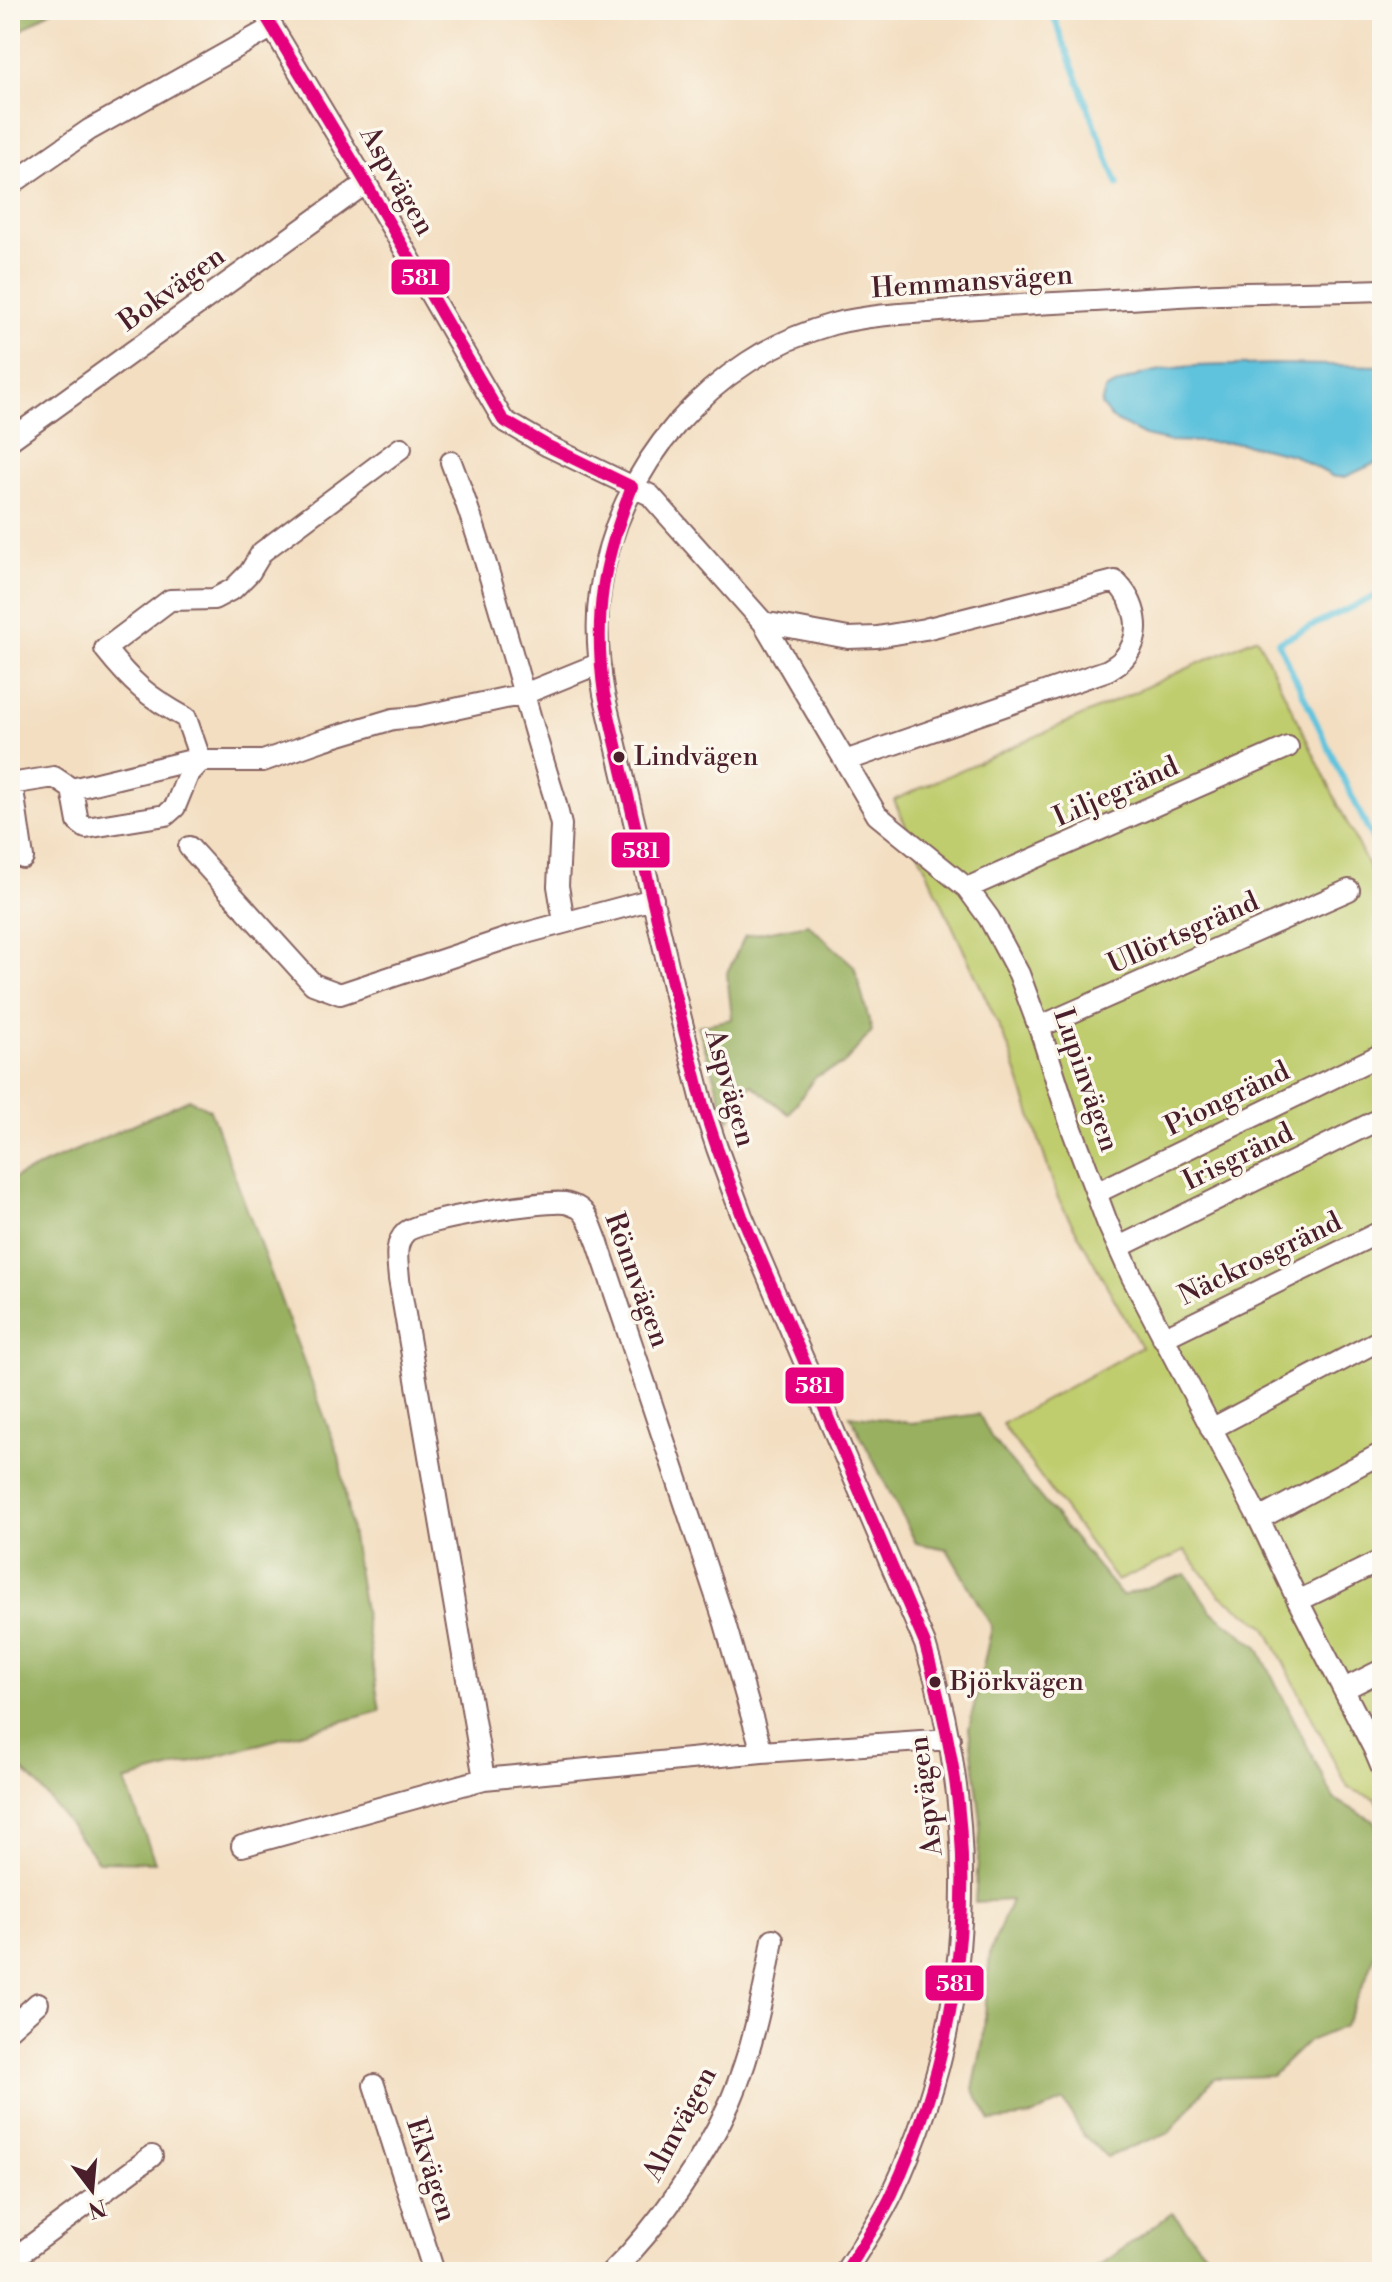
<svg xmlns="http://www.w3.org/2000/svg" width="1392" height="2282" font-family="'Libre Bodoni',serif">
<rect width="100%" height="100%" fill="#fbf7ec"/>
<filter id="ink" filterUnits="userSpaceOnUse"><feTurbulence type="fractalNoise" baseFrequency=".0125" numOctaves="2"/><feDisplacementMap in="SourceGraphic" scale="16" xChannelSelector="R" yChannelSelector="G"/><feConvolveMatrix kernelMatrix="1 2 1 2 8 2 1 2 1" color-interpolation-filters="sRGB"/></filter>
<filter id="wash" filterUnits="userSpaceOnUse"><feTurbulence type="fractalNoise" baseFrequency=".006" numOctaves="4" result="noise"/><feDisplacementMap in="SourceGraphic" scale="32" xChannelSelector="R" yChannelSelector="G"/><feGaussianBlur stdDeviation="1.8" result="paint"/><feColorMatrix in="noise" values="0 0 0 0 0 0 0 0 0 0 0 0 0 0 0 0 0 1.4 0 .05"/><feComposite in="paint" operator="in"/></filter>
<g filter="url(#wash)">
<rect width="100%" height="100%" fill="#f3dec1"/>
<path fill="#c0cd6e" stroke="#85764c" stroke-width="2" d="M 1257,637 L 1382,895 L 1382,1810 L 1376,1799 L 1348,1788 L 1265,1626 L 1220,1595 L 1185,1551 L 1117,1581 L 1002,1424 L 1141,1347 L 1058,1198 L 1009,1048 L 894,800 Z"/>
<path fill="#98b061" stroke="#716846" stroke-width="2" d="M 10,10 L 52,10 L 10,38 Z
M 808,924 L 854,966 L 872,1031 L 844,1064 L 815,1077 L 789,1114 L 751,1084 L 728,1122 L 698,1026 L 732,1019 L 727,973 L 745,936 Z
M 189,1099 L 210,1110 L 339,1456 L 380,1711 L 125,1781 L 155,1862 L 98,1861 L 37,1784 L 10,1758 L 10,1180 Z
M 979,1414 L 992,1439 L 1122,1596 L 1186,1574 L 1211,1611 L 1257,1646 L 1334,1799 L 1374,1821 L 1382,1841 L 1382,1933 L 1369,1972 L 1345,2026 L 1308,2041 L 1272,2076 L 1214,2078 L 1170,2132 L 1107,2157 L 1083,2135 L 1064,2101 L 1029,2117 L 991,2121 L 973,2089 L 983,2042 L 990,1952 L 1011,1900 L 975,1902 L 981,1820 L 969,1728 L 992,1627 L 947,1549 L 916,1543 L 850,1415 L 911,1423 Z
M 1172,2213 L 1222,2272 L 1091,2272 Z
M 926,2263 L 935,2272 L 879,2272 L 882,2265 Z"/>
<path fill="#60c3dd" stroke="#557184" stroke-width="2" d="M 1275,364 L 1382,366 L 1382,460 L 1345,477 L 1334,477 L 1293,455 L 1240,443 L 1167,441 L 1145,436 L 1111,418 L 1101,405 L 1105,390 C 1121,382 1139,374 1157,371 C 1195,363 1236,366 1275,364 Z"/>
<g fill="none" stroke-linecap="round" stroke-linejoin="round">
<path stroke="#60c3dd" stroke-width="6" d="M 1051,10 L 1118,185
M 1382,593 L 1278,642 L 1382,859"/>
</g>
</g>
<g filter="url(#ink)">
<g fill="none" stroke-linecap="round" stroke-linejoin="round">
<defs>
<path id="minor" d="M 262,10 L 366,183 L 503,420 L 548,446 L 650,495 L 763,622 L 877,815 L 967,888 L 989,918 L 1019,974 L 1042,1036 L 1072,1129 L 1107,1222 L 1132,1277 L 1259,1519 L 1298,1601 L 1374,1749 L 1382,1768
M 10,185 L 89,130 L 273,27
M 10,440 L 366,183
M 451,462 C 493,571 519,685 554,796 L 561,825 L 558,886 L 564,922
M 763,622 L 848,638 L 877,637 L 925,629 L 1115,581 C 1136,601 1145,634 1124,658 C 1120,663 1113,667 1108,670 L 845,761
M 12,783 L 23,858
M 10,784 L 54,777 L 72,789 L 188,761 L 263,761 L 323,740 L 393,719 L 418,717 L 524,694 L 598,664
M 72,789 L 78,822 L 86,828 L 166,815 L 175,807 L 188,775 L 201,761 L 186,718 C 148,697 132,683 105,649 L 170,600 L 214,599 L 233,589 L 250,572 L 262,552 L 401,448
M 189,847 L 313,984 L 340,994 L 511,937 L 653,899
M 967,888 L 1288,747
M 1039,1027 L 1349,890
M 1096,1193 L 1382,1054
M 1119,1247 L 1382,1118
M 1163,1338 L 1382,1231
M 1211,1429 L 1382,1339
M 1259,1519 L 1382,1453
M 1298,1601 L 1382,1560
M 1344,1689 L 1382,1670
M 484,1779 L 399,1279 C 398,1264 393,1244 406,1232 C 419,1220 544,1200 565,1203 C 567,1203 574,1206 577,1207 C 589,1213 593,1232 598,1243 L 724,1620 L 762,1752
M 242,1846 L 484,1779 L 762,1752 L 950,1739
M 10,2028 L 38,2003
M 374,2085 L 434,2272
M 10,2261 L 152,2156
M 612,2272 C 658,2227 705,2158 731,2100 C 753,2049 764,1993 773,1939
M 845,2272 C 861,2247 879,2221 892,2194 C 975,2019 982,1827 925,1644 L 742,1216 L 717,1148 L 704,1109 L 675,995 L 604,694 C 598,660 595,626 600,592 C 616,467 712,357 833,324 C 864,316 897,314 929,312 C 977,308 1025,304 1074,302 C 1122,300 1170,296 1219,294 C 1273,292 1328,292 1382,290"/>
</defs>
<use href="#minor" stroke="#856260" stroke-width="24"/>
<use href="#minor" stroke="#fff" stroke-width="20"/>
<defs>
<path id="bus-1" d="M 262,10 L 366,183 L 503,420 L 548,446 L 632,487
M 632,487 C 603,561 593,615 604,694 L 675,995 L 704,1109 L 717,1148 L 742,1216 L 925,1644 C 937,1689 948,1734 955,1780 C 976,1920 951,2066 892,2194 C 879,2222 861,2247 845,2272"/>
</defs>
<use href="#bus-1" stroke="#fbf7ec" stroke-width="18"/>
<use href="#bus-1" stroke="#e5007d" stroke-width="12"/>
</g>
</g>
<g fill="#4a1f2b" stroke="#fbf7ec" stroke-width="3">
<circle cx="619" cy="757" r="7"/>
<circle cx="935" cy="1682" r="7"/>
</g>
<g text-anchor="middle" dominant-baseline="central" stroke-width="7" stroke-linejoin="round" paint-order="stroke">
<g font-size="26" fill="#4a1f2b" stroke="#fbf7ec" text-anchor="start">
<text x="634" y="757">Lindvägen</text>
<text x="950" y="1682">Björkvägen</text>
</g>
<g font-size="28" fill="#4a1f2b" stroke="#fbf7ec">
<text transform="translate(397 181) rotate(60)">Aspvägen</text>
<text transform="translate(972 282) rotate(-4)">Hemmansvägen</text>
<text transform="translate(172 289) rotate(-36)">Bokvägen</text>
<text transform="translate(1116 792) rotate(-24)">Liljegränd</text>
<text transform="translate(1183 933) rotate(-24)">Ullörtsgränd</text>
<text transform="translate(1086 1080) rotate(71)">Lupinvägen</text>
<text transform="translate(730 1088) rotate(74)">Aspvägen</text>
<text transform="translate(1227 1099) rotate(-26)">Piongränd</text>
<text transform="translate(1238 1157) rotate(-26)">Irisgränd</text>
<text transform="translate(1260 1259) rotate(-26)">Näckrosgränd</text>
<text transform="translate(637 1280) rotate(70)">Rönnvägen</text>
<text transform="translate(926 1796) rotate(-97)">Aspvägen</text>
<text transform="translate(680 2124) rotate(-62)">Almvägen</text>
<text transform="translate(431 2170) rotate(72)">Ekvägen</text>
</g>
</g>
<g stroke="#fbf7ec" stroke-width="3">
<rect x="390" y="258" width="61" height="38" rx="8" fill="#e5007d"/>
<rect x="610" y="831" width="61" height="38" rx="8" fill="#e5007d"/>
<rect x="784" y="1366" width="61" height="39" rx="8" fill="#e5007d"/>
<rect x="924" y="1964" width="61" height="38" rx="8" fill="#e5007d"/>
</g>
<g font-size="22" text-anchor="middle" font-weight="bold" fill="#fff">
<text x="420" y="285">581</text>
<text x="641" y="858">581</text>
<text x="814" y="1393">581</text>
<text x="955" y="1991">581</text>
</g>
<rect width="1392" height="2282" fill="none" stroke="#fbf7ec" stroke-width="40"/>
<g transform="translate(92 2190) rotate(164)" stroke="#fbf7ec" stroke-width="6" paint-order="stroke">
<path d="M0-6L14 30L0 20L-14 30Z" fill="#4a1f2b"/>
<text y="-12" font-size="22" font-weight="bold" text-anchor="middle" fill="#4a1f2b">N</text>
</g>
</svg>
